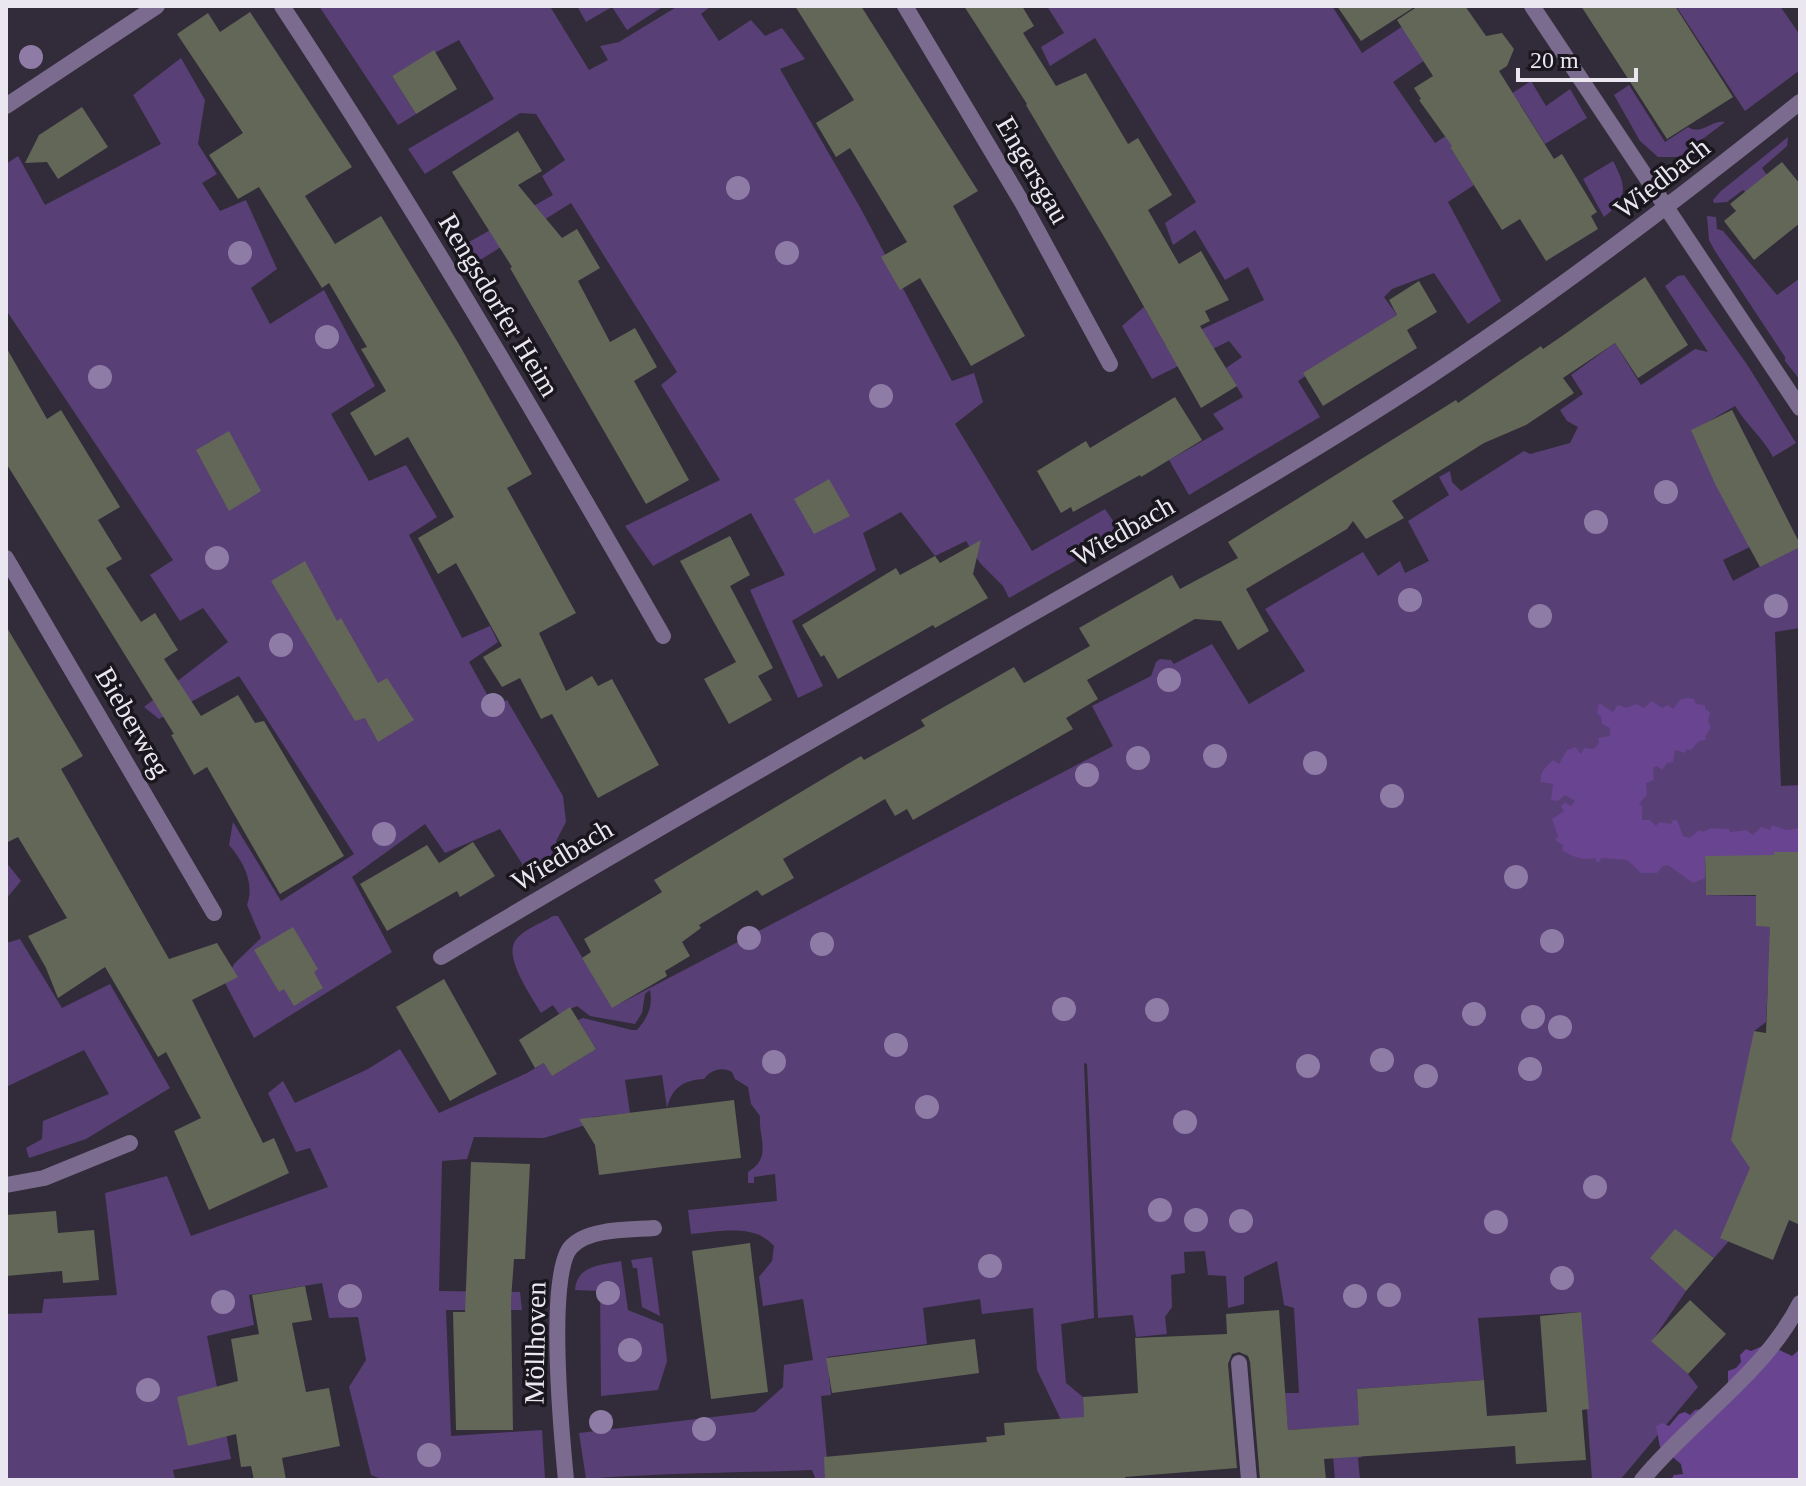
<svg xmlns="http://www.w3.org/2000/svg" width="1806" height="1486" font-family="'Times New Roman',serif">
<rect width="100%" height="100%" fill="#322c3a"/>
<path fill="#583f75" d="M 319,6 L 553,6 L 551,8 L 589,70 L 608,60 L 600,46 L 619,42 L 678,6 L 711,6 L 701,14 L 719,41 L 751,20 L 765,36 L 782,28 L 805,59 L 780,69 L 861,209 L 952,381 L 974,373 L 983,402 L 955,424 L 1032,551 L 1105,509 L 1122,534 L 1009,598 L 1003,586 L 980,563 L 966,541 L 935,556 L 901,512 L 863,533 L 876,570 L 792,621 L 823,686 L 798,698 L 750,590 L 785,575 L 751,513 L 653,566 L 625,526 L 720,480 L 661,385 L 677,372 L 571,203 L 477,262 L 469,242 L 553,195 L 542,176 L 565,160 L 536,114 L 520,113 L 425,174 L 408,149 L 494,99 L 459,40 L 392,76 L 416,114 L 398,125 Z
M 577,6 L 664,6 L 627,30 L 612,7 L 586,22 Z
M 1047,6 L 1332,6 L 1362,53 L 1403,26 L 1428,58 L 1393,82 L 1435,143 L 1531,81 L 1546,106 L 1570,89 L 1587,118 L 1545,144 L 1520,104 L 1450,147 L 1474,185 L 1448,202 L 1501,301 L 1468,324 L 1434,273 L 1392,289 L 1384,297 L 1397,315 L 1298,381 L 1320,417 L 1189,495 L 1169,460 L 1224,429 L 1213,414 L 1243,397 L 1226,368 L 1242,357 L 1229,341 L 1152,379 L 1122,326 L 1144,307 L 1166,346 L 1264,300 L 1248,267 L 1225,280 L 1195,230 L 1173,245 L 1165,223 L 1196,202 L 1095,38 L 1050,66 L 1041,47 L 1064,33 Z
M 1676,6 L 1780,6 L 1800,35 L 1800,70 L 1745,111 Z
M 181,58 L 205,100 L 198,144 L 217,174 L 202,183 L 220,211 L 246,200 L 277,269 L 251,288 L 270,324 L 324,290 L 375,386 L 331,414 L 369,481 L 406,465 L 437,517 L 409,535 L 462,638 L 490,626 L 498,642 L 469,662 L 493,705 L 507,700 L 563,796 L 566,822 L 556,841 L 563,856 L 526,870 L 500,829 L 445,853 L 425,824 L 352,877 L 392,952 L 254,1038 L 225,983 L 234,964 L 261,938 L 247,905 C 255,883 243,861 229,845 L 233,822 L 281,901 L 354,854 L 239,676 L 159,719 L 144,707 L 228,642 L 203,608 L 180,621 L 150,575 L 173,560 L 6,310 L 6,164 L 18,156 L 45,205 L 161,144 L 133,95 Z
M 1629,85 L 1665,142 L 1688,127 C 1702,136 1710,120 1725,122 L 1679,157 L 1658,157 L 1640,141 L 1614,95 Z
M 1788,137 L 1787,146 L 1762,168 L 1769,178 L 1748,194 L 1743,190 L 1727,202 L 1714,203 L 1713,200 L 1721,191 Z
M 1613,161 C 1627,187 1628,198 1604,217 L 1583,179 Z
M 1707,216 L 1716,217 L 1717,229 L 1723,231 L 1777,295 L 1800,278 L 1800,380 L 1785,361 L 1785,357 L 1715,251 L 1709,240 Z
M 1684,275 L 1748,366 L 1796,443 L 1773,457 C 1761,435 1748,427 1735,406 L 1692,431 L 1750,547 L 1723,560 L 1733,581 L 1800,545 L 1800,628 L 1775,632 L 1781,786 L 1800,785 L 1800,853 L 1705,857 L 1706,895 L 1756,896 L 1756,926 L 1789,927 L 1789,976 L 1768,982 L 1766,1022 L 1754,1031 L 1772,1153 L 1740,1192 L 1728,1242 L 1714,1258 L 1675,1230 L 1686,1291 L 1652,1341 L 1688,1374 L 1698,1387 L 1620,1480 L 1592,1480 L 1580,1312 L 1478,1318 L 1484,1380 L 1357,1389 L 1362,1457 L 1358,1458 L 1360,1480 L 1335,1480 L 1333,1456 L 1322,1428 L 1288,1430 L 1285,1393 L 1299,1393 L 1294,1308 L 1284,1305 L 1277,1261 L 1244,1277 L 1244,1304 L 1228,1308 L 1226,1276 L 1208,1275 L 1205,1251 L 1184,1252 L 1185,1273 L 1171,1275 L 1172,1307 L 1165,1317 L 1167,1334 L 1136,1337 L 1133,1315 L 1098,1318 L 1087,1064 L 1084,1063 L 1094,1318 L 1061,1324 L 1066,1383 L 1083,1397 L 1086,1443 L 1075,1449 L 1037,1370 L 1033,1308 L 982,1314 L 980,1299 L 923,1308 L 927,1344 L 827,1357 L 831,1395 L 821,1396 L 829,1480 L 816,1480 L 812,1470 C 737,1473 661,1473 586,1479 L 579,1433 L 755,1412 L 783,1387 L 784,1365 L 813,1360 L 803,1299 L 763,1306 L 759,1277 L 772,1261 L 774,1246 C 755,1223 718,1232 691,1234 L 688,1210 L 777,1201 L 775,1174 L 754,1177 L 754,1183 L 748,1183 L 748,1172 C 773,1157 758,1137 760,1116 L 751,1104 L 748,1087 L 735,1079 L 732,1072 C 722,1066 710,1070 704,1079 C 683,1080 672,1088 667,1108 L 662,1075 L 625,1080 L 630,1113 L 592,1117 L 592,1123 L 544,1138 L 474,1137 L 467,1159 L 442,1161 L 439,1291 L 520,1292 L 522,1310 L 446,1310 L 451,1436 L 542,1430 L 545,1479 L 384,1480 L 371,1475 L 349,1387 L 366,1360 L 358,1317 L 329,1318 L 322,1283 L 249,1295 L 254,1325 L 207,1336 L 231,1459 L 173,1470 L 175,1480 L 6,1480 L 6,1314 L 42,1313 L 44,1299 L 117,1295 L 105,1193 L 167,1176 L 191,1236 L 328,1187 L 310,1148 L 296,1152 L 268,1093 L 283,1081 L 295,1103 L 368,1069 L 400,1049 L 439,1113 L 527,1073 L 544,1063 L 596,1049 L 578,1020 L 583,1018 L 632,1030 L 637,1030 C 648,1017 653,1007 650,990 L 645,994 L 642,1013 L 635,1024 L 590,1016 L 577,1006 L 559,1014 L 553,1005 L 541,1013 C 532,997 504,959 515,941 C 522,930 542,923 553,916 L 558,916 L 589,969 L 621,1003 L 1113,746 L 1092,706 L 1151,676 L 1156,662 L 1160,659 L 1171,660 L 1174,664 L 1212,644 L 1249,704 L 1305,671 L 1265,609 L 1363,552 L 1378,576 L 1400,561 L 1405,573 L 1429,561 L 1408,521 L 1449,495 L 1439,477 L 1450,471 L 1452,482 L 1461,491 L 1524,451 L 1530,454 L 1570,443 L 1578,427 L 1567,421 L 1560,410 L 1583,394 L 1571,375 L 1615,343 L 1641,385 L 1695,349 L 1708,352 L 1665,286 L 1678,276 Z
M 6,862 L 21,881 L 6,899 Z
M 20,939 L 62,1008 L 110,984 L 170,1088 L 86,1139 L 29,1158 L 26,1148 L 42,1139 L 43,1121 L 109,1094 L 84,1050 L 6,1087 L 6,943 Z
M 652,1257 L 660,1316 L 642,1307 L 637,1268 L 633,1268 L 631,1260 Z
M 621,1261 L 628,1310 L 663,1324 L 667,1361 L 658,1390 L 601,1396 L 600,1291 L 575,1290 C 577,1265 601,1265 621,1261 Z"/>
<path fill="#694491" d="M 1689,698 L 1694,699 L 1696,704 L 1705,705 L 1705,709 L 1710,712 L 1708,722 L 1711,727 L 1705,737 L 1706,740 L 1699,741 L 1691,750 L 1686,749 L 1685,753 L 1675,750 L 1673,762 L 1667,763 L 1662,770 L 1657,766 L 1653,768 L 1654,780 L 1646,783 L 1647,795 L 1639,804 L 1642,806 L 1642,820 L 1650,820 L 1656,826 L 1659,822 L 1671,824 L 1673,820 L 1677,820 L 1683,836 L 1690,838 L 1699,830 L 1703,832 L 1711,828 L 1729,829 L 1730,832 L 1746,830 L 1753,835 L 1761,827 L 1770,830 L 1772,825 L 1786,830 L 1800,828 L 1800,853 L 1797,858 L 1705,857 L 1705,878 L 1693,883 L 1668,865 L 1663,866 L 1657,873 L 1641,873 L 1627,860 L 1602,858 L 1598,863 L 1595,858 C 1582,861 1571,856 1562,850 L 1563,845 L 1555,840 L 1558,836 L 1552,819 L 1564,811 L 1561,806 L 1565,803 L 1571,806 L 1575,801 L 1565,795 L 1558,801 L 1551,800 L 1553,784 L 1541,782 C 1539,772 1547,766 1553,760 L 1559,764 L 1567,750 L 1575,747 L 1581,754 L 1584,748 L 1594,749 L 1599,743 L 1598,738 L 1610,736 L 1610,728 L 1602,724 L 1601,717 L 1597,713 L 1599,703 L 1613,712 L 1618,705 L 1626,708 L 1636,704 L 1644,708 L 1652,701 L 1662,708 L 1668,705 L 1673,709 L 1681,699 Z
M 1800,1341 L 1800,1480 L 1671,1480 L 1674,1475 L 1683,1474 L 1681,1464 L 1660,1447 L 1656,1426 L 1662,1423 L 1669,1426 L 1679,1414 L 1685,1412 L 1690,1415 L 1695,1410 L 1702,1409 L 1728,1384 L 1728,1371 L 1736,1368 L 1741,1362 L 1740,1355 L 1746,1349 L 1751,1351 L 1767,1344 L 1792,1356 L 1799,1350 Z"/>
<path fill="#626757" d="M 795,6 L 861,6 L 978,191 L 953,206 L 1025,336 L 971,366 L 920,278 L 900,290 L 881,257 L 907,242 L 850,148 L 836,157 L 816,123 L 854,100 Z
M 964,6 L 1022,6 L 1034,26 L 1023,33 L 1056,86 L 1086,73 L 1128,144 L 1138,138 L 1172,195 L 1148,210 L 1179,264 L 1201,251 L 1229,300 L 1205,311 L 1210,321 L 1200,326 L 1237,386 L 1201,408 L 1113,252 L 1026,105 L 1027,104 Z
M 1337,6 L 1416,6 L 1361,41 Z
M 1418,6 L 1465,6 L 1486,36 L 1502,33 L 1514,49 L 1507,66 L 1499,71 L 1554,159 L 1562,154 L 1597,212 L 1591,216 L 1598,229 L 1546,261 L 1520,219 L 1502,230 L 1450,147 L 1452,146 L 1419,100 L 1421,99 L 1414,88 L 1433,76 L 1397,20 Z
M 1581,6 L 1675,6 L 1733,97 L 1667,139 Z
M 250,12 L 352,167 L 305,196 L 335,244 L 381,216 L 460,346 L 532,474 L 507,488 L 576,613 L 539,633 L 566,691 L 592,676 L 598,686 L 612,679 L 659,765 L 598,798 L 552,714 L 541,719 L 520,678 L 502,687 L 483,657 L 502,646 L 456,563 L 438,574 L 418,538 L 454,517 L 408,437 L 375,456 L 350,413 L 386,391 L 361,349 L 367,347 L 329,283 L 322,288 L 259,187 L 238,199 L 209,155 L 243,133 L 177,34 L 208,13 L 220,32 Z
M 434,50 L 457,89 L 416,114 L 392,76 Z
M 82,107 L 108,147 L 58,179 L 47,162 L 25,163 L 39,135 Z
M 518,131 L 542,171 L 518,185 L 562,238 L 577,229 L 600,268 L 578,281 L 610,342 L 635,328 L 657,367 L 634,381 L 689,480 L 646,504 L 510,268 L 512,267 L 452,172 Z
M 1782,162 L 1800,184 L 1800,223 L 1754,260 L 1724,221 L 1736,211 L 1730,204 Z
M 1645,277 L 1688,345 L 1638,378 L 1615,343 L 1563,378 L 1574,393 L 1526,425 L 1484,443 L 1392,501 L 1404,518 L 1366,539 L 1353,521 L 1347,529 L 1246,589 L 1269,631 L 1238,650 L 1221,621 L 1195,619 L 1087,680 L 1098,699 L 1066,718 L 1073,729 L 913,820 L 907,809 L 895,816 L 885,799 L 783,859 L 794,878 L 762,896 L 757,890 L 699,925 L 701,928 L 682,942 L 690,956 L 665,971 L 667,976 L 612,1008 L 582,958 L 591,952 L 584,939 L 662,892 L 654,880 L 861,756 L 864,760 L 925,726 L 921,720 L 1014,667 L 1024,683 L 1090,646 L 1079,628 L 1172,575 L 1180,589 L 1238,558 L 1228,542 L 1456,400 L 1458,403 L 1541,346 L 1543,349 L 1565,334 Z
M 1419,281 L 1437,312 L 1407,330 L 1417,348 L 1323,406 L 1303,373 L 1397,315 L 1389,300 Z
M 6,347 L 47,419 L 61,410 L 120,507 L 98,520 L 122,559 L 106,568 L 141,622 L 155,613 L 178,650 L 164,659 L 201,716 L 238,695 L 255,723 L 264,721 L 344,856 L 280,894 L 207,767 L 194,775 L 171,735 L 174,734 L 6,463 Z
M 1175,397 L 1202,440 L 1141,477 L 1140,475 L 1073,512 L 1071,507 L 1061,513 L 1037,471 L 1086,441 L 1090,448 Z
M 1732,410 L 1800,544 L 1800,547 L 1760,567 L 1716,486 L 1691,430 Z
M 229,431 L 261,491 L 229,511 L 196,450 Z
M 829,479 L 850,516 L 814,534 L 794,499 Z
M 730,536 L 750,575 L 730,586 L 773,668 L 758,676 L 772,700 L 729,724 L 704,679 L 736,662 L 680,561 Z
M 981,540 L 973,574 L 988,598 L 935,628 L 933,625 L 838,679 L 824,655 L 821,657 L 802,625 L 896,568 L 900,575 L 935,556 L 940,563 Z
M 305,561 L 337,621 L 341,618 L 378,683 L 387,678 L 414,720 L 378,742 L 365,718 L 355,721 L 271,581 Z
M 6,626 L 83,756 L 61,769 L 169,959 L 217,943 L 238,977 L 192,1000 L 263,1143 L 274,1138 L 289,1173 L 209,1210 L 174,1131 L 201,1118 L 166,1052 L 158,1057 L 105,967 L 58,998 L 46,968 L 28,936 L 67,918 L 18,837 L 6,843 Z
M 473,842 L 495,876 L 460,897 L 457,891 L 387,931 L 360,884 L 427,845 L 439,863 Z
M 1774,852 L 1800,852 L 1800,1225 L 1789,1220 L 1773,1260 L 1720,1238 L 1750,1168 L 1731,1140 L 1754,1031 L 1766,1033 L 1770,927 L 1756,926 L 1756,895 L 1706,895 L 1705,856 L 1774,855 Z
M 293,927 L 318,969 L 314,972 L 323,988 L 294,1006 L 284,989 L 279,992 L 254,950 Z
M 444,979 L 497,1074 L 450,1101 L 396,1007 Z
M 570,1007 L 596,1049 L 552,1076 L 544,1063 L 535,1068 L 519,1040 Z
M 734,1100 L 741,1158 L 662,1167 L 599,1175 L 595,1145 L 579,1119 Z
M 471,1162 L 530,1164 L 525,1259 L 514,1259 L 511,1300 L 513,1430 L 456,1430 L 453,1312 L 465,1312 Z
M 56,1211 L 58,1233 L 94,1230 L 99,1280 L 63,1283 L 62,1271 L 6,1276 L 6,1215 Z
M 1675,1229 L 1714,1258 L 1686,1291 L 1650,1258 Z
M 750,1243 L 768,1392 L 711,1399 L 692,1251 Z
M 305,1286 L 312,1320 L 292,1323 L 306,1392 L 329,1388 L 340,1446 L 282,1458 L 286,1480 L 254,1480 L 251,1466 L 241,1467 L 236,1434 L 188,1446 L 177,1397 L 238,1381 L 231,1339 L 259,1334 L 252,1295 Z
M 1690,1300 L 1726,1334 L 1688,1374 L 1651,1341 Z
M 1279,1310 L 1288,1430 L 1359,1425 L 1357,1389 L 1484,1380 L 1487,1416 L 1547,1412 L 1540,1316 L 1581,1312 L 1589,1409 L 1582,1410 L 1586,1460 L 1516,1464 L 1515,1446 L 1324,1459 L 1326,1480 L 1260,1480 L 1250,1362 L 1248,1356 L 1239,1352 L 1232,1354 L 1228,1364 L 1237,1468 L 1125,1477 L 1125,1480 L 825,1480 L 824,1457 L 987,1442 L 986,1437 L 1005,1435 L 1004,1423 L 1084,1417 L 1083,1397 L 1138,1393 L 1135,1338 L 1227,1334 L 1226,1314 Z
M 975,1339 L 979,1373 L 832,1393 L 826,1358 Z"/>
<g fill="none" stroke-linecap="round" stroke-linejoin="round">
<path stroke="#7b6c8f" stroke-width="16" d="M 1239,1363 L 1249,1480
M 566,1480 C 562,1439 546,1274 571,1247 C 588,1228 630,1230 654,1228"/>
<path stroke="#7b6c8f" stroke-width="16" d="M 282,6 C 417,211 541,423 663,636
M 905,6 L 1023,204 L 1110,364
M 1532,6 L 1800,408
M 6,106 L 157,6
M 6,558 L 214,913
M 441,957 C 623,848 808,742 993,636 C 1140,552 1288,469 1430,376 C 1558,291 1680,198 1800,102
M 6,1185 L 44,1178 L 130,1143
M 1642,1480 C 1691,1420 1764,1374 1800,1303"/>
</g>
<g fill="#8e7ca6">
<circle cx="31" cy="57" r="12"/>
<circle cx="738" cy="188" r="12"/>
<circle cx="240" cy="253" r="12"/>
<circle cx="787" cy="253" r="12"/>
<circle cx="327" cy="337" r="12"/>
<circle cx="100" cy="377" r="12"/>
<circle cx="881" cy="396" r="12"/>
<circle cx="1666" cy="492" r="12"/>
<circle cx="1596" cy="522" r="12"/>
<circle cx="217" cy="558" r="12"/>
<circle cx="1410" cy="600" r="12"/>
<circle cx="1776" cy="606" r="12"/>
<circle cx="1540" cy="616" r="12"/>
<circle cx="281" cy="645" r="12"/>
<circle cx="1169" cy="680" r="12"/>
<circle cx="493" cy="705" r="12"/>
<circle cx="1215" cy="756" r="12"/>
<circle cx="1138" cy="758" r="12"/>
<circle cx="1315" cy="763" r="12"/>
<circle cx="1087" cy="775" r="12"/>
<circle cx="1392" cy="796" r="12"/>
<circle cx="384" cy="834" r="12"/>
<circle cx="1516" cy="877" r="12"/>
<circle cx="749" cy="938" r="12"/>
<circle cx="1552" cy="941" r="12"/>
<circle cx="822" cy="944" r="12"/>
<circle cx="1064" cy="1009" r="12"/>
<circle cx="1157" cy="1010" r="12"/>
<circle cx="1474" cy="1014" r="12"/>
<circle cx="1533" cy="1017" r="12"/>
<circle cx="1560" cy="1027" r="12"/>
<circle cx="896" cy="1045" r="12"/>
<circle cx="1382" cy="1060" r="12"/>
<circle cx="774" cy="1062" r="12"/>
<circle cx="1308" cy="1066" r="12"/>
<circle cx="1530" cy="1069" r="12"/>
<circle cx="1426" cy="1076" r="12"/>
<circle cx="927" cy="1107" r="12"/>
<circle cx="1185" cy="1122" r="12"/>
<circle cx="1595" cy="1187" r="12"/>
<circle cx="1160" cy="1210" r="12"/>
<circle cx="1196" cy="1220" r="12"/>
<circle cx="1241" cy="1221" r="12"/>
<circle cx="1496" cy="1222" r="12"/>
<circle cx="990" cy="1266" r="12"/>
<circle cx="1562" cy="1278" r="12"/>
<circle cx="608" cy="1293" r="12"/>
<circle cx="1389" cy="1295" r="12"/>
<circle cx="350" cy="1296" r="12"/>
<circle cx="1355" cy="1296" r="12"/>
<circle cx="223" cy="1302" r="12"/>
<circle cx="630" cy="1350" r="12"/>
<circle cx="148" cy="1390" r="12"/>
<circle cx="601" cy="1422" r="12"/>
<circle cx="704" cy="1429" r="12"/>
<circle cx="429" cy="1455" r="12"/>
</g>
<g text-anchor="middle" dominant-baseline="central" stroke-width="7" stroke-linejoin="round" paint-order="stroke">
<g font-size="28" fill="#ebe7f0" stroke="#19161d">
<text transform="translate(1033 170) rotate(60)">Engersgau</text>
<text transform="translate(1662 178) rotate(-38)">Wiedbach</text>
<text transform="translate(499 305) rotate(59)">Rengsdorfer Heim</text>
<text transform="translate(1123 531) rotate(-30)">Wiedbach</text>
<text transform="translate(133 722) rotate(60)">Bieberweg</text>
<text transform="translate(562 855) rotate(-31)">Wiedbach</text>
<text transform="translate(535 1343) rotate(-89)">Möllhoven</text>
</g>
</g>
<rect width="1806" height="1486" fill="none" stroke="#ebe7f0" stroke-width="16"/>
<path d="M1518 68v12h118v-12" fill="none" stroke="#ebe7f0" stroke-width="4"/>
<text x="1530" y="68" font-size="24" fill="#ebe7f0" stroke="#19161d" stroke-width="6" paint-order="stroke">20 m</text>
</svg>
